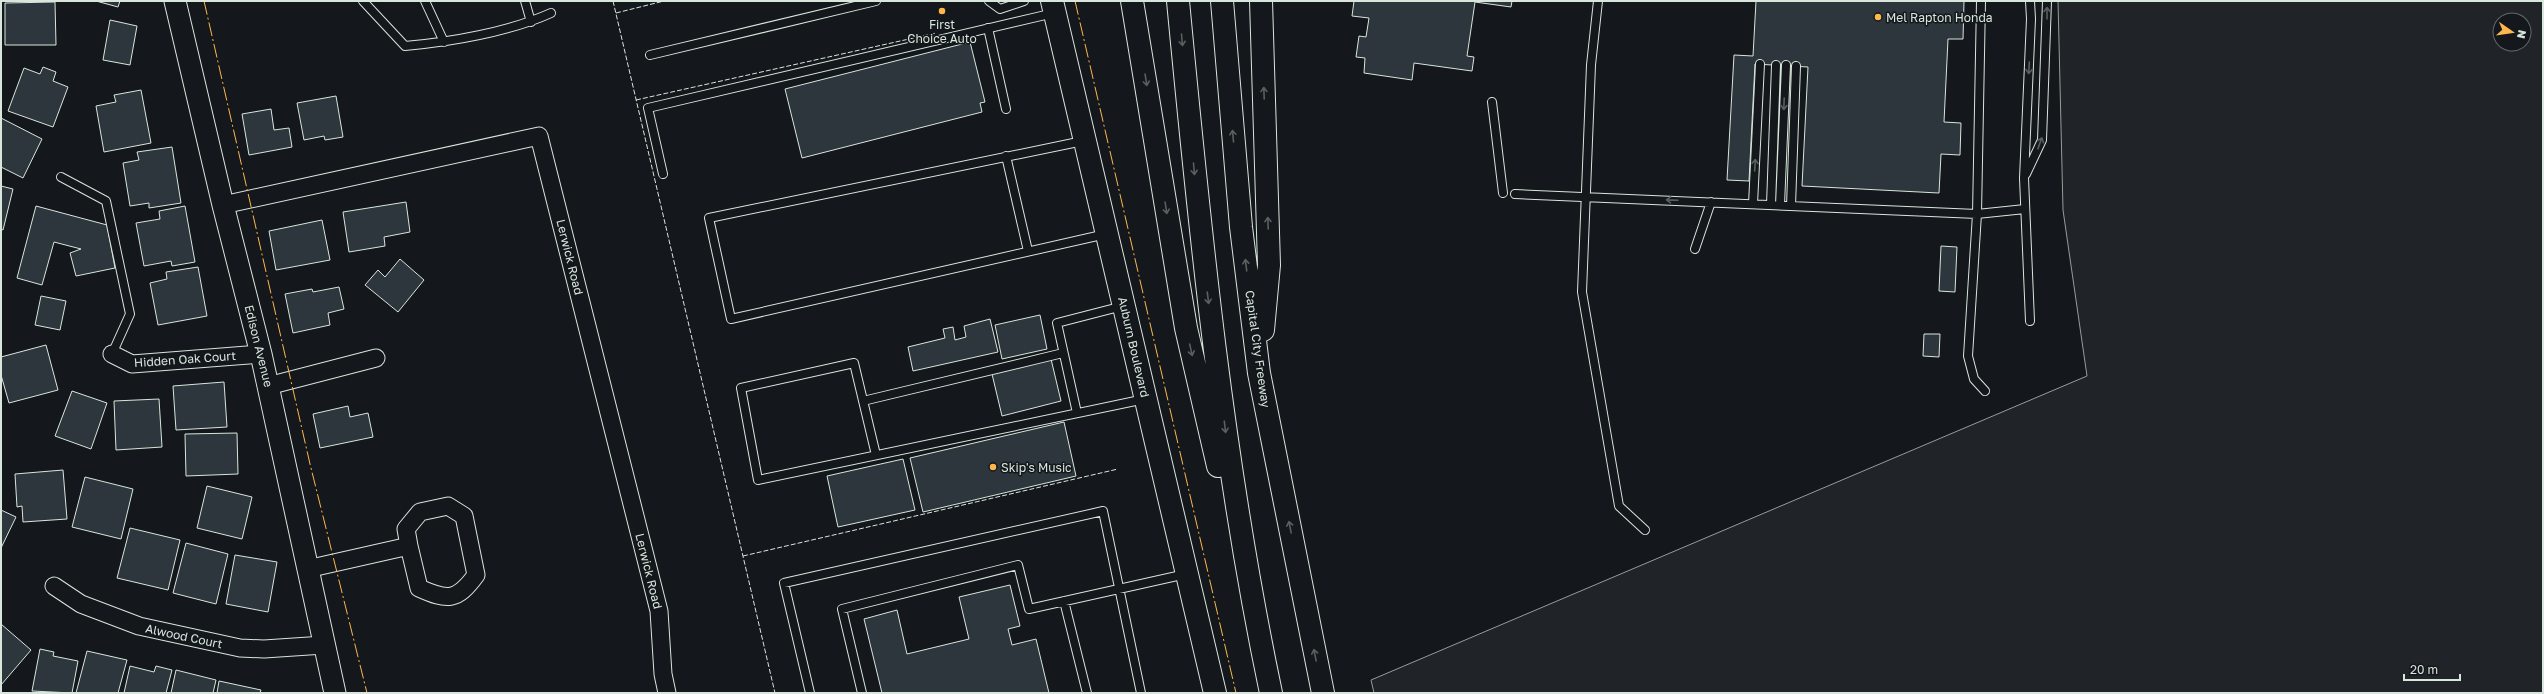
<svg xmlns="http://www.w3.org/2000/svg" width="2544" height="694" font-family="'Golos Text',sans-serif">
<rect width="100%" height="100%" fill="#14181c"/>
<path fill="#202428" stroke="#939e99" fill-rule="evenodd" d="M 2058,1 L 2543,1 L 2543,693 L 1374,693 L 1371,680 L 2087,376 L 2063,210 ZM 2500,20 L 2524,20 L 2524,44 L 2500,44 Z"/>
<path fill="#2c363c" stroke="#d8e6dc" d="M 96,1 L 120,1 L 118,7 Z
M 1354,1 L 1512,1 L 1511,7 L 1475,2 L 1467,56 L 1474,57 L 1472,71 L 1414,63 L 1412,80 L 1364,73 L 1365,58 L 1356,57 L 1359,36 L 1366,37 L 1369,18 L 1352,16 Z
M 1756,1 L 1964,1 L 1963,39 L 1948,39 L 1944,122 L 1961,123 L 1960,155 L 1941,154 L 1939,193 L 1802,186 L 1808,67 L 1755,64 L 1749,181 L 1727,180 L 1734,55 L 1753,56 Z
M 55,2 L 56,45 L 5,45 L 5,3 Z
M 110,20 L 137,26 L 130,65 L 103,60 Z
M 970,42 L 985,102 L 980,103 L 982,112 L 802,158 L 785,89 Z
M 43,67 L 56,72 L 53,81 L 68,87 L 53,127 L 8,111 L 24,68 L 40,74 Z
M 141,90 L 151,143 L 104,152 L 96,106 L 116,102 L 114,95 Z
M 336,96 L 343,137 L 325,140 L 324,136 L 304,140 L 297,103 Z
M 271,109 L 274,130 L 289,128 L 292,147 L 249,155 L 242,114 Z
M 1,118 L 42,139 L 23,178 L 1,167 Z
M 172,147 L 181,203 L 149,208 L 149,203 L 130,206 L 123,163 L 139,160 L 137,152 Z
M 1,186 L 13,189 L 3,230 L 1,229 Z
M 406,202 L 410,232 L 384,237 L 385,246 L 349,252 L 343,212 Z
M 36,206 L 107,225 L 115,268 L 76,276 L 70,253 L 81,249 L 54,242 L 42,285 L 17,278 Z
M 185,206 L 195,262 L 172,266 L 171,261 L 144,266 L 136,223 L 160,219 L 159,211 Z
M 322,220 L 330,260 L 276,270 L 269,231 Z
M 1941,246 L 1957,247 L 1955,292 L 1939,291 Z
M 400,259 L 424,280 L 398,312 L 365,285 L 378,270 L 385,277 Z
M 198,267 L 207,316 L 158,325 L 150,283 L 167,279 L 166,272 Z
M 339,287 L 344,309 L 328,313 L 330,325 L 293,333 L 285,294 L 312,289 L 313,292 Z
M 41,296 L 66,301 L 60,330 L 35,325 Z
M 1040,315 L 1047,349 L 1002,359 L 995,325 Z
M 990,319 L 998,352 L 913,371 L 908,347 L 945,338 L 943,329 L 953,327 L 955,340 L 966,337 L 964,326 Z
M 1924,334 L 1940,334 L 1939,357 L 1923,356 Z
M 46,345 L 58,390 L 9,403 L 1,375 L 1,357 Z
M 1051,359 L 1061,401 L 1002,416 L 992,374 Z
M 224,382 L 227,427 L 176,430 L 173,386 Z
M 72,391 L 107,403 L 91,449 L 55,436 Z
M 159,399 L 162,447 L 116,450 L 114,401 Z
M 348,406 L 350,417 L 368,413 L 373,437 L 320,448 L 313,414 Z
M 1064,422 L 1076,476 L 923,512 L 910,458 Z
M 237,433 L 238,474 L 186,476 L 185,434 Z
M 903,459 L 915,510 L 838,527 L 827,476 Z
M 63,470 L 67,519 L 23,522 L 22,506 L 17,507 L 15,474 Z
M 85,477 L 133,489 L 121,539 L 72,527 Z
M 207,486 L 252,497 L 242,539 L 197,528 Z
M 1,510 L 16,517 L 1,548 Z
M 130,528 L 180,540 L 168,590 L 117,578 Z
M 186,543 L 228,554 L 216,604 L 173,593 Z
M 235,555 L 277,562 L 268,612 L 226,604 Z
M 1010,585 L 1020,626 L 1008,629 L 1012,645 L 1036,639 L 1049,693 L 882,693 L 864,619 L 897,610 L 907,654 L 969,639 L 959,597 Z
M 1,624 L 31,650 L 1,685 Z
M 40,649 L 54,652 L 53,656 L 78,661 L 72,693 L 32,691 Z
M 87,651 L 127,660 L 118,693 L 76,693 Z
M 130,666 L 154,672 L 156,666 L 172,670 L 166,693 L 124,693 Z
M 176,670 L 216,680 L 213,693 L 171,693 Z
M 219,681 L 261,690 L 260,693 L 217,693 Z"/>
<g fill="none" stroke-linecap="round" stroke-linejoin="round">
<defs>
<path id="service" d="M 363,1 L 405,46 C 450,42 509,32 551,13
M 425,1 L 444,42
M 525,1 L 531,22
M 989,1 L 1000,9 L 1024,1
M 1598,1 L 1591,65 L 1582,292 L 1619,506 L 1645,530
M 1981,1 L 1977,214 L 2025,209
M 2030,1 L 2031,19 L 2024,178 L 2030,321
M 988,28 L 1006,109
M 650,55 L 876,1
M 1492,102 L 1503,193
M 1083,141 L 709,218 L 731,319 L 1106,234
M 1006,156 L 1028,251
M 663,174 L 648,108 L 1054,13
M 2026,174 L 2042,140 L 2047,1
M 61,177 L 106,201 L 130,314 L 112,354
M 1515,194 L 1977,214 L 1968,356 L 1974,379 L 1985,391
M 1753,204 L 1760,64
M 1771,205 L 1776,65
M 1780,205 L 1786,65
M 1791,206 L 1796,66
M 1695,249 L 1711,202
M 863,401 L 1063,353
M 1077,413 L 1057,323 L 1123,306
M 876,455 L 854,363 L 741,388 L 758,480 L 1145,399
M 1064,601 L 1087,693
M 810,693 L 784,583 L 1103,511 L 1141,693
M 862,693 L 842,609 L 1018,565 L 1029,609 L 1186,574"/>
<path id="minor" d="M 223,205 L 539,136 L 659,611 L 663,674 L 667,693
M 112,354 L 132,364 L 261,354
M 268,386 L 376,358
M 307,569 L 409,546 L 419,588 C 448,601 457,601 476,575 L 464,516 L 448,506 L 420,512 L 406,529 L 409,546
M 54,586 L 81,604 L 139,626 L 240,648 L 264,649 L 324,645"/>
<path id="tertiary" d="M 175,1 L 223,205 L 261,354 L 335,693"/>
<path id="secondary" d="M 1052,1 L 1215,693"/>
<path id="motorway" d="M 1132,1 L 1186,328 L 1218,466
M 1178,1 C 1200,233 1223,465 1271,693
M 1222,1 L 1241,227 L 1259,373 L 1323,693
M 1261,1 L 1269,265 L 1263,330"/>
</defs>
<use href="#service" stroke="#d8e6dc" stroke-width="10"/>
<use href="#minor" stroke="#d8e6dc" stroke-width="19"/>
<use href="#tertiary" stroke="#d8e6dc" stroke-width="23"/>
<use href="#secondary" stroke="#d8e6dc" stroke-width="24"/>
<use href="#motorway" stroke="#d8e6dc" stroke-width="24"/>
<use href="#service" stroke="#14181c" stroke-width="8"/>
<use href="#minor" stroke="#14181c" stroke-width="17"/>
<use href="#tertiary" stroke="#14181c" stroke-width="21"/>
<use href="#secondary" stroke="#14181c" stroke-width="22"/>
<use href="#motorway" stroke="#14181c" stroke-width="22"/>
<path stroke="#d8e6dc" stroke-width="1" stroke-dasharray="5 2" stroke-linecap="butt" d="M 613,1 L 775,693
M 616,13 L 664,1
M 636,100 L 936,33
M 743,556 L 1118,469"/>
<path stroke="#ffb74d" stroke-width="1" stroke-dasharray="14 3 2 3" stroke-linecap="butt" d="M 204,1 L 310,464 L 367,693
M 1075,1 L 1236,693"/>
</g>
<defs><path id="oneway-shaft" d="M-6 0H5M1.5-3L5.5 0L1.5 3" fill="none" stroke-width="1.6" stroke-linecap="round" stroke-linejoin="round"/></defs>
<g stroke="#59605f">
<use href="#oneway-shaft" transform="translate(2047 13) rotate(-90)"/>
<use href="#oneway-shaft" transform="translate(1182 40) rotate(85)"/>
<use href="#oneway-shaft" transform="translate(2029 68) rotate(93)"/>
<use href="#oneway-shaft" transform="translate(1146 80) rotate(81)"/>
<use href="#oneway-shaft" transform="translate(1264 93) rotate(-92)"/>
<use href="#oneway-shaft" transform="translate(1784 104) rotate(92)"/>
<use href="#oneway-shaft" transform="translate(1233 136) rotate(-95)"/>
<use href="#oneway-shaft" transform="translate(2040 143) rotate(-70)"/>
<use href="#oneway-shaft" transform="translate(1755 165) rotate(-87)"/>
<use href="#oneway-shaft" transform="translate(1194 169) rotate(85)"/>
<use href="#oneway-shaft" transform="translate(1672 200) rotate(-178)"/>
<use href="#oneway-shaft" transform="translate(1166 208) rotate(81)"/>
<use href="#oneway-shaft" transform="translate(1268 223) rotate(-92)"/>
<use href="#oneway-shaft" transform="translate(1246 265) rotate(-97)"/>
<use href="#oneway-shaft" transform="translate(1208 298) rotate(83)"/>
<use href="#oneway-shaft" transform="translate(1191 350) rotate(77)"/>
<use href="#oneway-shaft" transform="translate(1225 427) rotate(83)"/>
<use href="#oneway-shaft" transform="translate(1290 527) rotate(-101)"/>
<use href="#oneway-shaft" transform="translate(1315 655) rotate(-101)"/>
</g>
<g fill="#ffb74d" stroke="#14181c" stroke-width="1.5">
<circle cx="942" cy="11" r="4"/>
<circle cx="1878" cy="17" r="4"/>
<circle cx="993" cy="467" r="4"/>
</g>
<g text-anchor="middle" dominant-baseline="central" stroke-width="3" stroke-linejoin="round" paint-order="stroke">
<g font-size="12" fill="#d8e6dc" stroke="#14181c" text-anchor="start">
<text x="1886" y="17">Mel Rapton Honda</text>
<text x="942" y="24" text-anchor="middle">First<tspan x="942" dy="14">Choice Auto</tspan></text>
<text x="1001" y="467">Skip's Music</text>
</g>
<g font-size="12" fill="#d8e6dc" stroke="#14181c">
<text transform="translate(570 257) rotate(76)">Lerwick Road</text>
<text transform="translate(259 346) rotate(76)">Edison Avenue</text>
<text transform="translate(1134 347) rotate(77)">Auburn Boulevard</text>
<text transform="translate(1258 349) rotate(82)">Capital City Freeway</text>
<text transform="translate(185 359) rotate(-4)">Hidden Oak Court</text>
<text transform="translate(649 571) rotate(76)">Lerwick Road</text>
<text transform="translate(184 636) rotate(12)">Alwood Court</text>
</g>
</g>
<rect width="2544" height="694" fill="none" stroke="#d8e6dc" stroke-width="4"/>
<g transform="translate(2512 32) rotate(103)"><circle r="19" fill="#14181c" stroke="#626a69"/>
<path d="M0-3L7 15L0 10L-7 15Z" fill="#ffb74d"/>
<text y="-6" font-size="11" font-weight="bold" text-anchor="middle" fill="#d8e6dc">N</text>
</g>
<path d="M2404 674v6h56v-6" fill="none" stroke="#d8e6dc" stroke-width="2"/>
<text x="2410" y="674" font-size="12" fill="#d8e6dc" stroke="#14181c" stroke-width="3" paint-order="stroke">20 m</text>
</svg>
